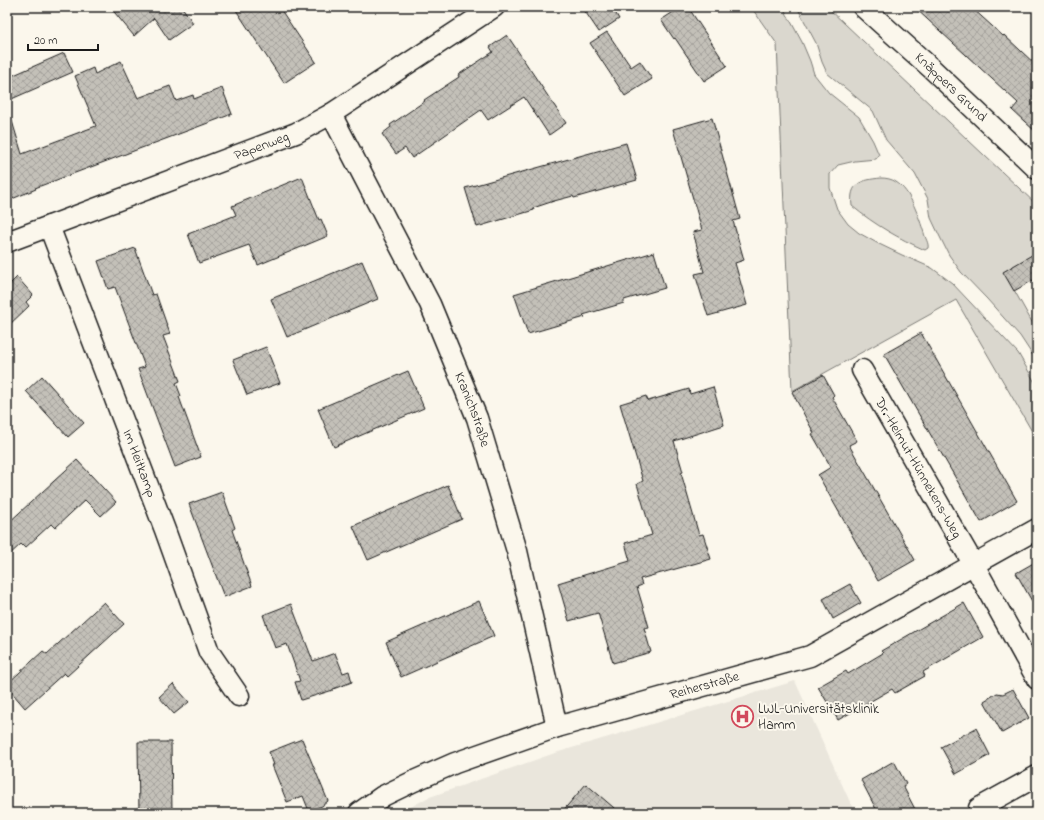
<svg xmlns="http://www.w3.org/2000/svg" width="1044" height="820" font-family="'Indie Flower',sans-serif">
<defs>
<pattern id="building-cross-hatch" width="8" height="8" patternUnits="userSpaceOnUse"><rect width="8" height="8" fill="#c3c0b8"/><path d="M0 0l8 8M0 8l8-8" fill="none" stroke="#a7a49e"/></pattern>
</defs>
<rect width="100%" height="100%" fill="#fbf7ec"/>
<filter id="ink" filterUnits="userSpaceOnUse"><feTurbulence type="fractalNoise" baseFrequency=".025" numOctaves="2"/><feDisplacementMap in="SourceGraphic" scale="8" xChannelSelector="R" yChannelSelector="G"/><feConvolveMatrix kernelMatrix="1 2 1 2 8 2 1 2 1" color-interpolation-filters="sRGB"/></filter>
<g filter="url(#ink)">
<path fill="#eae6dc" d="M 795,681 L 855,813 L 400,813 L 427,798 L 552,754 Z"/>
<path fill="#dad7ce" stroke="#7b7a75" d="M 751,7 L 783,7 L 802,42 L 810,61 L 814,74 L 829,93 L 859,117 L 873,141 L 879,155 L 876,159 L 855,161 L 838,165 L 830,174 L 830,188 L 837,209 L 848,224 L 859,233 L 877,243 L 902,255 L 932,268 L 952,283 L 1018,353 L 1037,386 L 1037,440 L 956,300 L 792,391 L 777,44 Z
M 797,7 L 827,7 L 1037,205 L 1037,253 L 1004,272 L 1037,331 L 1037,362 L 1020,336 L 987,299 L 961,272 L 949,255 L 940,237 L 931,218 L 928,199 L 915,174 L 886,140 L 873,111 L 827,73 L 822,62 L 816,43 Z
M 881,178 C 886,178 892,179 896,182 C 911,191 919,218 924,233 C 925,238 929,243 928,248 L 925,250 C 898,238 875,225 852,206 C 849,183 861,180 881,178 Z"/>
<path fill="url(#building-cross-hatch)" stroke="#1c1c1c" d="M 110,7 L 182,7 L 193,23 L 169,40 L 154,18 L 134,36 Z
M 234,7 L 279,7 L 316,62 L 284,83 Z
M 582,7 L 612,7 L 619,19 L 599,32 Z
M 681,7 L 688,7 L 727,66 L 704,81 L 675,38 L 674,39 L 661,20 Z
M 914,7 L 971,7 L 1003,36 L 1004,35 L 1037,66 L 1037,133 L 1012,110 L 1018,103 Z
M 607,32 L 631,67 L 640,61 L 652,79 L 625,96 L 590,43 Z
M 507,35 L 566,123 L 549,135 L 524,97 L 488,120 L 481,110 L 412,158 L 405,148 L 396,154 L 382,134 L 391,127 L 390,125 L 425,101 L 424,100 L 459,77 L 458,75 L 493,52 L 490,47 Z
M 64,53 L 73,72 L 7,101 L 7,78 Z
M 121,61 L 138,98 L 170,86 L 176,101 L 193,95 L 194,99 L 222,88 L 232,114 L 35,188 L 36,189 L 7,201 L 7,122 L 12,121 L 22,154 L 96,126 L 75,76 L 93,68 L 95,74 Z
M 712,118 L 740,219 L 733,221 L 744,260 L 735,263 L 747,305 L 708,316 L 695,274 L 704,272 L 693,232 L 702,230 L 673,129 Z
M 626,143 L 637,180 L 574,198 L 573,196 L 554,201 L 533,208 L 534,210 L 477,227 L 465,188 Z
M 302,177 L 319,220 L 321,219 L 328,236 L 258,265 L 249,245 L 199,263 L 188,234 L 236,215 L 232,206 Z
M 135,248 L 152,295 L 156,294 L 170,334 L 163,336 L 180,381 L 176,383 L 181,396 L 179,397 L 201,457 L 175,467 L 138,369 L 145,367 L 115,287 L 108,289 L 98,261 Z
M 654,252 L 665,288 L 624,300 L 624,303 L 583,315 L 585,317 L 528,334 L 514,294 Z
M 1037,252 L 1037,278 L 1014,291 L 1003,272 Z
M 362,261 L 378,299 L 287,337 L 271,299 Z
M 17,277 L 33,295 L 26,302 L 29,306 L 7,327 L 7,282 L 10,284 Z
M 921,333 L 1017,501 L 981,522 L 884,354 Z
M 266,347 L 280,383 L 247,395 L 233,360 Z
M 408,371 L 424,408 L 334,447 L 318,409 Z
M 823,375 L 834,395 L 832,397 L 857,441 L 849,445 L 915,560 L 878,581 L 818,475 L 831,467 L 812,434 L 814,433 L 792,392 Z
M 42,376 L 84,423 L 68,437 L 26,391 Z
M 713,387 L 724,425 L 674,441 L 683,472 L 681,473 L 699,535 L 703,534 L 711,559 L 640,579 L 642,585 L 637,587 L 649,627 L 644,628 L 651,652 L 613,663 L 598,613 L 569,621 L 558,583 L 630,561 L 625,543 L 652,535 L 637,484 L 643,481 L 620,404 L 646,396 L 648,401 L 689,389 L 690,394 Z
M 77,460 L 116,502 L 101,516 L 85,500 L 55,528 L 51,524 L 25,548 L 21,544 L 7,557 L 7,524 Z
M 448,485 L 462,519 L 368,560 L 353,526 Z
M 222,492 L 235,528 L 232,530 L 252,586 L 224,597 L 189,504 Z
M 1037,561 L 1037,610 L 1016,573 Z
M 850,584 L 861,603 L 833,619 L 823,599 Z
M 479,601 L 494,636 L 401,677 L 386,642 Z
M 104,602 L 124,624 L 67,676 L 64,673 L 25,708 L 7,687 L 7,684 L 43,651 L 47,654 Z
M 964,603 L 983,637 L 923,672 L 925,676 L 895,693 L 892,689 L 838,720 L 818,687 L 846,671 L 848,674 L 883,653 L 881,651 Z
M 291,604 L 313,661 L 335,653 L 343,673 L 349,671 L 352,682 L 333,689 L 333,690 L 301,700 L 295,682 L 300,681 L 287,644 L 275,648 L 263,615 Z
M 173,684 L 189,702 L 174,714 L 159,697 Z
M 1013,689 L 1029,718 L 1002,733 L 984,701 L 997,693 L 1003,694 Z
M 976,728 L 990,755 L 956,774 L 941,747 Z
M 302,739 L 328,801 L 322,806 L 309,811 L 303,796 L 287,802 L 272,765 L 274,765 L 269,752 Z
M 138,742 L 171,742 L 172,813 L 139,813 Z
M 894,761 L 906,784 L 903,786 L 917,813 L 878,813 L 861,780 Z
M 586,784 L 620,813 L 561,813 Z"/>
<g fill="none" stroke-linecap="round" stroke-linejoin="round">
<defs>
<g id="minor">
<path id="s1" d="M 863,7 L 931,68 L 1037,169"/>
<path id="s2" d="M 331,114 L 430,304 L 477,418 L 517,551 L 557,727"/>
<path id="s3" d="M 49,226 L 165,530 L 209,652 L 239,696"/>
<path id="s4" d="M 7,242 L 296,133 L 331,114 L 494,7"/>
<path id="s5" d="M 862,370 L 974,565 L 1037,679"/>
<path d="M 979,808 L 1037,776"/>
<path id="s6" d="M 359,813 L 383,796 L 414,781 L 455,763 L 557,727 L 810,656 L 1037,529"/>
</g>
</defs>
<use href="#minor" stroke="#1c1c1c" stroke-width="23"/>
<use href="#minor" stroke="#fbf7ec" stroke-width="20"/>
</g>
</g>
<defs>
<symbol id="hospital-ring" viewBox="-11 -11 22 22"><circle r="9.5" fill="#fbf7ec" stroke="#d1495b" stroke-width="1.5"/><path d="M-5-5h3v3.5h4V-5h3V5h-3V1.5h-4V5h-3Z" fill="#d1495b"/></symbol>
</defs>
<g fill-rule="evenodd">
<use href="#hospital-ring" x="730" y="704" width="25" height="25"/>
</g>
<g text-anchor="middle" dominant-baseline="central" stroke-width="4" stroke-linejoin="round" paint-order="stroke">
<g font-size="14" fill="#1c1c1c" stroke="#fbf7ec">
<text stroke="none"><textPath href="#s1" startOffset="119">Knäppers Grund</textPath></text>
<text stroke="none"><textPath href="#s4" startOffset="272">Papenweg</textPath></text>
<text stroke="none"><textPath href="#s2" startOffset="328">Kranichstraße</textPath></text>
<text stroke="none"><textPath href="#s3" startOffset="254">Im Heitkamp</textPath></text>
<text stroke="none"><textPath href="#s5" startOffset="113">Dr.-Helmut-Hünnekens-Weg</textPath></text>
<text stroke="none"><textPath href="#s6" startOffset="370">Reiherstraße</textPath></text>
</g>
<g font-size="14" fill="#1c1c1c" stroke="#fbf7ec" text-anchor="start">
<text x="758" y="709">LWL-Universitätsklinik<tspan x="758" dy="16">Hamm</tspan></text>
</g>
</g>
<rect width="1044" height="820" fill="none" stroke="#fbf7ec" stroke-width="24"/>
<rect x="12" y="12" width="1020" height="796" fill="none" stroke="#1c1c1c" stroke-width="1.5" filter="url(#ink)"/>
<path d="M28 44v6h70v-6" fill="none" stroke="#1c1c1c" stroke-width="2"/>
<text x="34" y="44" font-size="12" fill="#1c1c1c" stroke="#fbf7ec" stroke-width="3" paint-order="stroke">20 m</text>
</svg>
